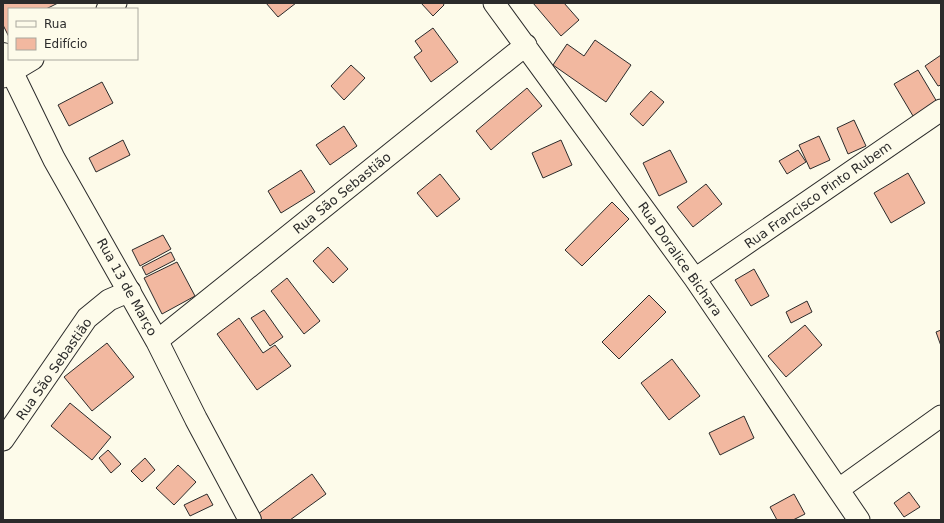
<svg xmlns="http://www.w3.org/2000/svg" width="944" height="523" font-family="'DejaVu Sans',sans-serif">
<rect width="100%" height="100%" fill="#fdfbea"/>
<path fill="#f2b8a0" stroke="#2b2b2b" d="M 3,3 L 58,3 L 46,9 L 9,9 L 9,37 L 3,25 Z
M 266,3 L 296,3 L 278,17 Z
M 421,3 L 443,3 L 444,5 L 433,16 Z
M 533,3 L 564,3 L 579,20 L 561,36 Z
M 433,28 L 458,62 L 431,82 L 414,57 L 422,51 L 415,41 Z
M 595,40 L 631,65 L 606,102 L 553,65 L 567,44 L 584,56 Z
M 941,55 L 941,85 L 938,86 L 925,66 Z
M 351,65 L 365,78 L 344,100 L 331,86 Z
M 918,70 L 940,107 L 916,121 L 894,84 Z
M 102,82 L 113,103 L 69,126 L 58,105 Z
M 527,88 L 542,106 L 491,150 L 476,131 Z
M 651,91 L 664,102 L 643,126 L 630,114 Z
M 854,120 L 866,146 L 848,154 L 837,128 Z
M 344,126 L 357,146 L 330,165 L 316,145 Z
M 819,136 L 830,160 L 810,169 L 799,145 Z
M 123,140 L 130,155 L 96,172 L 89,158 Z
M 561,140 L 572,165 L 543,178 L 532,153 Z
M 670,150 L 687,182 L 659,196 L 643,163 Z
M 798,150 L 806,162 L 787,174 L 779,161 Z
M 301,170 L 315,192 L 281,213 L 268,191 Z
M 908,173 L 925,203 L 891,223 L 874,193 Z
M 440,174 L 460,199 L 437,217 L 417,193 Z
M 706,184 L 722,204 L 693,227 L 677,207 Z
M 612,202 L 629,219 L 582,266 L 565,250 Z
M 163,235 L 171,249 L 140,266 L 132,250 Z
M 328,247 L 348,269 L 333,283 L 313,261 Z
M 171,252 L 175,260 L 146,275 L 142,267 Z
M 177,262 L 195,296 L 162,314 L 144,278 Z
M 754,269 L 769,296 L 751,306 L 735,280 Z
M 287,278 L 320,321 L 304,334 L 271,291 Z
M 649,295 L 666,312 L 619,359 L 602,342 Z
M 807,301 L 812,312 L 791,323 L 786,312 Z
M 264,310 L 283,337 L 270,346 L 251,318 Z
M 239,318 L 263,353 L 275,345 L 291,366 L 257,390 L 217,334 Z
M 805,325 L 822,345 L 786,377 L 768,356 Z
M 941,330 L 941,346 L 936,332 Z
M 107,343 L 134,377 L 92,411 L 64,377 Z
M 672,359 L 700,396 L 669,420 L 641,383 Z
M 70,403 L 111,437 L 92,460 L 51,426 Z
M 744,416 L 754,438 L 720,455 L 709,433 Z
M 108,450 L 121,464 L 111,473 L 99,458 Z
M 145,458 L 155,470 L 142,482 L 131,471 Z
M 178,465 L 196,482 L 174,505 L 156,488 Z
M 312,474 L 326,494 L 290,520 L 256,520 L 254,517 Z
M 909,492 L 920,507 L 904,517 L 894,503 Z
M 207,494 L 213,505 L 190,516 L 184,505 Z
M 794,494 L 805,514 L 793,520 L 777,520 L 770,507 Z"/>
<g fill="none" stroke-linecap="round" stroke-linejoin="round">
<defs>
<path id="minor" d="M 494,3 L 695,279 L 859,520
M 107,9 L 116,3
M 3,77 L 33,59
M 695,279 L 941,110
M 157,341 L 526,45
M 3,440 L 87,318 L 109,300 L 130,291
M 839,489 L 941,416"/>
<path id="tertiary" d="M 3,54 L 54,159 L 157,341 L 196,419 L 250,520"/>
</defs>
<use href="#minor" stroke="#2b2b2b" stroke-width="23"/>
<use href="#tertiary" stroke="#2b2b2b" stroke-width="24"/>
<use href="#minor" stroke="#fdfbea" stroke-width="21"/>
<use href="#tertiary" stroke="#fdfbea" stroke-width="22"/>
</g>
<g text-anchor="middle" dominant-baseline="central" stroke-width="3" stroke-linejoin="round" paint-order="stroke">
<g font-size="13" fill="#2b2b2b" stroke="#fdfbea">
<text transform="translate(342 193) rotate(-39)">Rua São Sebastião</text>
<text transform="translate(818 195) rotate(-35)">Rua Francisco Pinto Rubem</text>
<text transform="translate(680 259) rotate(55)">Rua Doralice Bichara</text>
<text transform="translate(127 287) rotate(61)">Rua 13 de Março</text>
<text transform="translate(54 369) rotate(-55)">Rua São Sebastião</text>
</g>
</g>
<rect width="944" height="523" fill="none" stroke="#2b2b2b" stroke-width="8"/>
<rect x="8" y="8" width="130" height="52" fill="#fdfbea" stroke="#a9a89e"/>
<rect x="16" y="21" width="20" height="6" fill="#fdfbea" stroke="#a9a89e"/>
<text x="44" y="28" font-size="12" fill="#2b2b2b">Rua</text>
<rect x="16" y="38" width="20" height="12" fill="#f2b8a0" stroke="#a9a89e"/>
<text x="44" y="48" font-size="12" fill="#2b2b2b">Edifício</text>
</svg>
